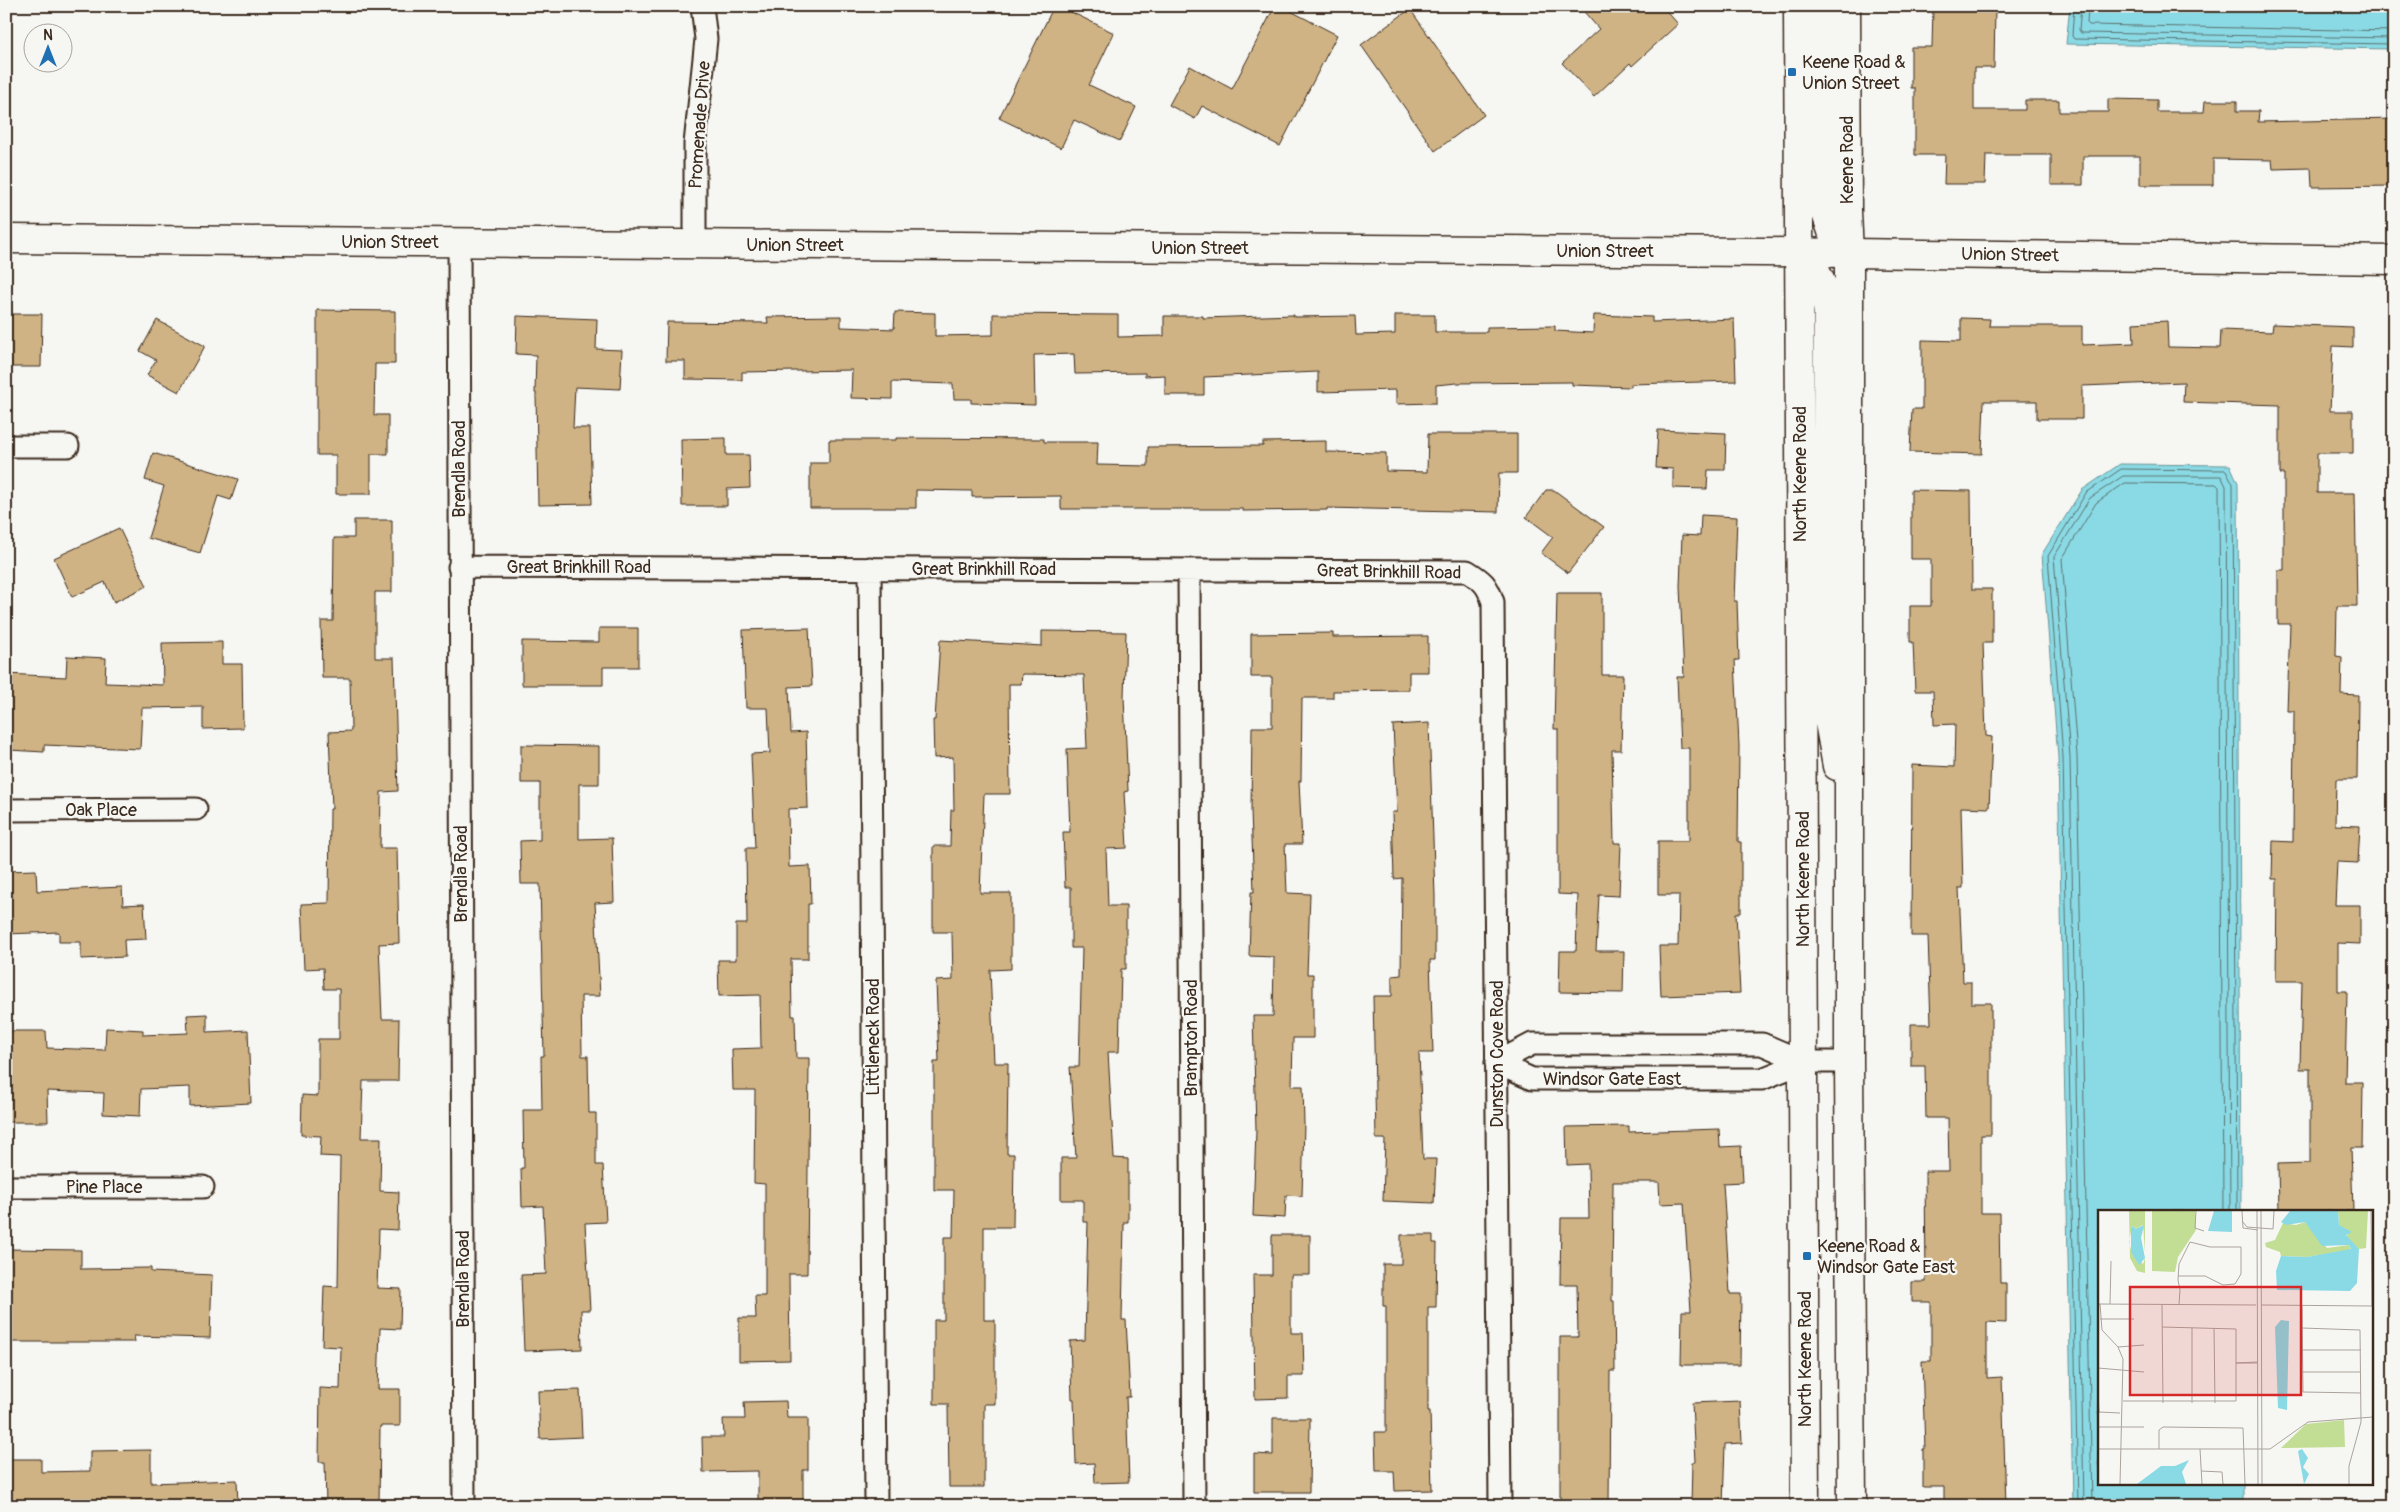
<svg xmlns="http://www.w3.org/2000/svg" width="2400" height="1512" font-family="Pangolin,sans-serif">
<rect width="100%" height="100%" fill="#f6f6f2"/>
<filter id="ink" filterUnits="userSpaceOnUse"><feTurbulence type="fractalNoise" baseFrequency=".02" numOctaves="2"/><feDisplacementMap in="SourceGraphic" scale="10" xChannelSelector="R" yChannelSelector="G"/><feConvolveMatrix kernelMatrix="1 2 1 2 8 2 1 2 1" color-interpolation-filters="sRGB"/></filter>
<g filter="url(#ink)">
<path fill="#8adae5" stroke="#6a9495" d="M 2070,6 L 2394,6 L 2394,49 L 2066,44 Z
M 2120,464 L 2230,465 L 2238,483 L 2241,1211 L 2099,1211 L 2099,1483 L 2243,1483 L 2243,1506 L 2073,1506 L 2058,757 L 2042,554 L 2082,490 Z"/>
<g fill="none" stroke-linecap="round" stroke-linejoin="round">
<path stroke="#5b706e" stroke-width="1" d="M 2074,6 L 2072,36 L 2074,39 L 2394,44
M 2081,6 L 2079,30 L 2081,33 L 2394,38
M 2088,6 L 2087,23 L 2089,25 L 2394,31
M 2078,1506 L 2063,757 L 2048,556 L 2086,493 L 2121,469 L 2226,470 L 2233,484 L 2237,1211
M 2084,1506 L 2070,757 L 2054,557 L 2090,498 L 2123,476 L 2221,476 L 2226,486 L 2230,1211
M 2092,1506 L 2077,756 L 2062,559 L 2096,503 L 2125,483 L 2216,484 L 2219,487 L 2223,1211"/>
</g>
<path fill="#cfb384" stroke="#3b2a1e" d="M 1054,6 L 1059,6 L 1114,33 L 1089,85 L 1136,107 L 1120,141 L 1074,120 L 1061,148 L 999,118 Z
M 1275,6 L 1281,6 L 1337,35 L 1280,146 L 1202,106 L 1195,119 L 1169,105 L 1190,66 L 1232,89 Z
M 1579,6 L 1662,6 L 1678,24 L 1632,66 L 1630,63 L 1594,97 L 1562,63 L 1599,29 Z
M 1933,7 L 1995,7 L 1994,68 L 1974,68 L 1974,110 L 2025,110 L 2025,100 L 2059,100 L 2059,112 L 2108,112 L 2108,99 L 2157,100 L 2157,112 L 2204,112 L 2205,101 L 2237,101 L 2237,111 L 2259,111 L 2258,122 L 2394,119 L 2394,186 L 2312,187 L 2311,168 L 2273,169 L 2272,160 L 2213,159 L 2213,185 L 2140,185 L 2140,156 L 2083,156 L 2083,185 L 2051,185 L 2051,155 L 1986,155 L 1985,184 L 1944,184 L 1945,155 L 1915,155 L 1915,88 L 1911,88 L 1911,47 L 1932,47 Z
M 1410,9 L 1484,115 L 1435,151 L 1361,45 Z
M 317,310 L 395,311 L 395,364 L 375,364 L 374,415 L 388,415 L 388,454 L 371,454 L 371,494 L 336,494 L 336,455 L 317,455 Z
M 895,312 L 935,313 L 935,336 L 993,335 L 993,314 L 1118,315 L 1118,337 L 1164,336 L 1164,316 L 1203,316 L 1203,318 L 1294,315 L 1294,317 L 1355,316 L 1356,335 L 1395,334 L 1395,315 L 1435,315 L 1435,332 L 1487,332 L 1487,327 L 1555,326 L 1555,331 L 1593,333 L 1594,315 L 1652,317 L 1652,322 L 1734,319 L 1736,381 L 1631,384 L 1631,387 L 1572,385 L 1572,382 L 1457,383 L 1436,385 L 1436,403 L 1396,404 L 1396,390 L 1318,392 L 1318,372 L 1204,377 L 1204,395 L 1165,395 L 1165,375 L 1145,376 L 1145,373 L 1075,374 L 1074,354 L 1034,355 L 1035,405 L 971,403 L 971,399 L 954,399 L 953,384 L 892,382 L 892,399 L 851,398 L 852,370 L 742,372 L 742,380 L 685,379 L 685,361 L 666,361 L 667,322 L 768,323 L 767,317 L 841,316 L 841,327 L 894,329 Z
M 6,314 L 42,314 L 41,367 L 6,367 Z
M 517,316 L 597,319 L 596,349 L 622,350 L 620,389 L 575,387 L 573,428 L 590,428 L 592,504 L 538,505 L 536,393 L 535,393 L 536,355 L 516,354 Z
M 1961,318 L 1990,319 L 1989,326 L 2082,326 L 2082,345 L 2134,343 L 2133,323 L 2167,321 L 2168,347 L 2220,348 L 2221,330 L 2272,332 L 2273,324 L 2353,327 L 2353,347 L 2333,346 L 2330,411 L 2353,411 L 2353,453 L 2317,453 L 2317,493 L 2355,493 L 2357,606 L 2337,606 L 2336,656 L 2342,657 L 2341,694 L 2358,695 L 2357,779 L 2336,779 L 2335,825 L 2360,826 L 2358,863 L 2337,862 L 2335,905 L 2360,905 L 2360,944 L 2338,943 L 2338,991 L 2347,991 L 2345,1082 L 2363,1082 L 2362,1148 L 2351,1148 L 2353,1211 L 2279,1211 L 2278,1164 L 2310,1163 L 2310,1069 L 2300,1069 L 2302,981 L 2276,981 L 2277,879 L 2272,879 L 2273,841 L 2293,842 L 2294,711 L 2287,711 L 2290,624 L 2278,624 L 2278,570 L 2284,570 L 2284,474 L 2280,474 L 2280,405 L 2183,402 L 2184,382 L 2082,386 L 2082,419 L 2037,419 L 2037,401 L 1984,401 L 1982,454 L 1910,452 L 1912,409 L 1922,409 L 1922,340 L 1961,341 Z
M 157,320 L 205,346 L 179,392 L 147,375 L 156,360 L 140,351 Z
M 1658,430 L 1726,433 L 1725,470 L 1708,470 L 1707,489 L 1673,488 L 1673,469 L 1656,468 Z
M 1428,434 L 1517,434 L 1517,473 L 1499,473 L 1498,512 L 1327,508 L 1327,510 L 1243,511 L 1243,509 L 1061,509 L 1061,496 L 972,497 L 972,491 L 916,490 L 916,508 L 810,508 L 810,463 L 829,463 L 829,440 L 896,440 L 896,438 L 1044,439 L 1044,442 L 1098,442 L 1097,465 L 1148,466 L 1148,447 L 1263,446 L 1263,442 L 1326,441 L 1326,452 L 1386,453 L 1386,471 L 1427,472 Z
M 726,438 L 726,455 L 749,455 L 750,488 L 727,489 L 727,506 L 682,506 L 681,439 Z
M 153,453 L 238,479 L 231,500 L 218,496 L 200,553 L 148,538 L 164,486 L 145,480 Z
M 1546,490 L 1554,490 L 1604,527 L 1568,573 L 1541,553 L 1553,537 L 1526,517 Z
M 1911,490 L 1971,491 L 1972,589 L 1992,589 L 1992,643 L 1983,643 L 1986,736 L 1992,737 L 1989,808 L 1961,807 L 1963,888 L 1959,888 L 1963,982 L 1971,982 L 1971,1003 L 1991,1003 L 1991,1135 L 1981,1135 L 1981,1213 L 1999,1213 L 2000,1283 L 2006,1283 L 2006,1323 L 1987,1322 L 1987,1378 L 2002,1377 L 2006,1506 L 1944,1506 L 1944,1487 L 1923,1487 L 1923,1449 L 1925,1449 L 1922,1361 L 1931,1361 L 1931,1302 L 1912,1302 L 1912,1282 L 1926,1282 L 1925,1171 L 1949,1171 L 1948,1118 L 1926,1118 L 1925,1066 L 1911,1066 L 1911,1024 L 1931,1024 L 1928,936 L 1911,936 L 1912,765 L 1954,767 L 1955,724 L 1934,725 L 1933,691 L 1915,691 L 1913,642 L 1910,642 L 1910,606 L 1931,606 L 1931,559 L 1911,559 Z
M 1701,515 L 1737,517 L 1734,601 L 1737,601 L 1739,660 L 1735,660 L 1739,746 L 1738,842 L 1741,842 L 1741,913 L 1736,913 L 1740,993 L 1661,996 L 1659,946 L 1678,946 L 1679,895 L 1658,895 L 1658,841 L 1689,841 L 1689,748 L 1680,748 L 1677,677 L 1684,677 L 1680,586 L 1682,535 L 1700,536 Z
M 354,520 L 392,520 L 392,592 L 375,592 L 375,658 L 394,658 L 398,791 L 381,792 L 380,848 L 397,848 L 399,943 L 379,944 L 382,1019 L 399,1019 L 398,1081 L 363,1081 L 361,1138 L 381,1138 L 380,1191 L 399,1192 L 398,1230 L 379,1229 L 377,1288 L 401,1289 L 400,1329 L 380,1328 L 378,1389 L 400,1389 L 400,1426 L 380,1426 L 379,1506 L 326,1506 L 325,1462 L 319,1462 L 320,1388 L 340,1389 L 341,1347 L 322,1346 L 324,1286 L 338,1287 L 340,1157 L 320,1156 L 321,1136 L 301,1135 L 302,1095 L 318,1096 L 318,1039 L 339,1039 L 339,989 L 324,989 L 323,968 L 304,969 L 301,904 L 329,903 L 330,809 L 332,809 L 329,732 L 351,731 L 350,678 L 322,678 L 321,621 L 333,621 L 334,538 L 354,538 Z
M 119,528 L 147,586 L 114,602 L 105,582 L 72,597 L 54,558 Z
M 1557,593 L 1602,593 L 1602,675 L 1623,675 L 1621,750 L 1612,750 L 1614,843 L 1621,843 L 1619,896 L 1599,895 L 1596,951 L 1624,951 L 1623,993 L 1559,992 L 1560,951 L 1576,951 L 1578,895 L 1558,894 L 1558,729 L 1554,729 Z
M 599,628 L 638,628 L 638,667 L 603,667 L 603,685 L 522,685 L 522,641 L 599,642 Z
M 809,628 L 812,686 L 789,687 L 791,733 L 806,732 L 808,808 L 788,809 L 789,867 L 810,866 L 811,904 L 808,904 L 808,959 L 791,959 L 792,1016 L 795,1016 L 796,1058 L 809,1058 L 807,1274 L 789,1274 L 790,1360 L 739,1361 L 739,1318 L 756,1318 L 755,1296 L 765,1296 L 765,1184 L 754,1183 L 755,1090 L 733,1090 L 732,1049 L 761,1048 L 760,995 L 719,996 L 718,960 L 736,960 L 736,924 L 747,924 L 746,848 L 755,848 L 751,754 L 770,753 L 768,708 L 746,708 L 743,630 Z
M 1042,631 L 1126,632 L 1124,697 L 1128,791 L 1124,792 L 1127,848 L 1106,849 L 1108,906 L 1126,906 L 1126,969 L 1121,969 L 1119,1052 L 1108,1052 L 1114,1158 L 1128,1159 L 1128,1222 L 1124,1222 L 1122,1320 L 1126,1320 L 1130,1397 L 1126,1397 L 1129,1482 L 1095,1483 L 1094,1463 L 1076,1464 L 1074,1399 L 1072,1399 L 1070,1341 L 1085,1340 L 1088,1222 L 1083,1222 L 1083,1200 L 1061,1200 L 1061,1158 L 1076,1158 L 1070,1067 L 1079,1067 L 1082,948 L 1071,948 L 1071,887 L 1065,887 L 1063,832 L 1070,832 L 1067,749 L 1087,748 L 1084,675 L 1022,674 L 1021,684 L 1009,684 L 1010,794 L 984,794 L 980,893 L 1011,893 L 1011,969 L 990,970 L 994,1063 L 1008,1063 L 1007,1154 L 1014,1154 L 1013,1227 L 984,1227 L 984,1320 L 995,1320 L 995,1404 L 984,1404 L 984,1487 L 949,1487 L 948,1404 L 934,1404 L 934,1320 L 944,1320 L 944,1237 L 953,1237 L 954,1190 L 934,1190 L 934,1062 L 939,1062 L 936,981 L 953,980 L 952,932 L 933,932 L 933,846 L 950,846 L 951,810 L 954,810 L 953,757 L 934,758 L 933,720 L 935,720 L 940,640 L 1042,646 Z
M 1333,633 L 1333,637 L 1428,636 L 1428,672 L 1409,672 L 1409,690 L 1333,691 L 1333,698 L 1302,698 L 1301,781 L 1299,781 L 1302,844 L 1285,844 L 1287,893 L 1310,894 L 1307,974 L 1313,974 L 1313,1038 L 1293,1038 L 1292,1086 L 1303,1086 L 1304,1124 L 1302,1196 L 1286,1195 L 1285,1218 L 1253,1216 L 1256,1130 L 1253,1016 L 1273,1016 L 1274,957 L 1249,956 L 1251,892 L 1254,892 L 1251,811 L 1252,727 L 1272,727 L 1272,677 L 1251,677 L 1251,634 Z
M 222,642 L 222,664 L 242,664 L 243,728 L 203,729 L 203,707 L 142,708 L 140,749 L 44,745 L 44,752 L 9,750 L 11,711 L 6,711 L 6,674 L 66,677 L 67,656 L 106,658 L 105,683 L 163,685 L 162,643 Z
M 1429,723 L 1435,896 L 1435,960 L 1430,960 L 1433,1053 L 1419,1053 L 1423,1159 L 1436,1159 L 1434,1203 L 1383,1201 L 1385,1139 L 1376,1139 L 1373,996 L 1392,996 L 1392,976 L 1401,975 L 1402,878 L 1394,879 L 1392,812 L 1397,812 L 1393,725 Z
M 521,745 L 599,746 L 599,784 L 579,784 L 579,839 L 612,838 L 614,902 L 595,903 L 600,996 L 581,996 L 582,1056 L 588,1056 L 589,1113 L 596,1113 L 596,1165 L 603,1165 L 606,1222 L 585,1223 L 590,1310 L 581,1310 L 582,1349 L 524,1351 L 521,1275 L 546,1274 L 543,1206 L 522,1207 L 521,1168 L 524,1168 L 523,1110 L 542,1110 L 541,1056 L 544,1056 L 540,884 L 521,884 L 520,841 L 540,840 L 540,783 L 521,783 Z
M 36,870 L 37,891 L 122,887 L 123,905 L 144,904 L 146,939 L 124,940 L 125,957 L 81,959 L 81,942 L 59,942 L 59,932 L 6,934 L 6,871 Z
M 207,1014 L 207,1032 L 248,1030 L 251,1103 L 190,1106 L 190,1087 L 141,1089 L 140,1116 L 103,1114 L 104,1093 L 47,1091 L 48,1122 L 7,1122 L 6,1031 L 46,1031 L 47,1048 L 105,1050 L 106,1028 L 143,1030 L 143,1035 L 188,1033 L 187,1015 Z
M 1629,1126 L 1629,1132 L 1719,1129 L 1720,1147 L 1741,1146 L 1743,1182 L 1723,1183 L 1730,1294 L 1741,1294 L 1740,1365 L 1681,1365 L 1682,1311 L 1691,1311 L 1684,1203 L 1660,1204 L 1659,1182 L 1613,1182 L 1612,1301 L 1614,1301 L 1615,1371 L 1610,1371 L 1609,1506 L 1560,1506 L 1560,1337 L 1578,1337 L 1577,1284 L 1560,1284 L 1561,1218 L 1589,1218 L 1588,1164 L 1567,1165 L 1566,1127 Z
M 1272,1235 L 1310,1235 L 1310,1275 L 1291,1275 L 1291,1333 L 1303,1333 L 1304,1376 L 1288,1376 L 1288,1398 L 1255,1399 L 1253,1275 L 1272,1275 Z
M 1401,1235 L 1433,1235 L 1433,1243 L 1437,1243 L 1436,1307 L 1428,1307 L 1428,1411 L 1430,1411 L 1432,1490 L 1395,1491 L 1394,1471 L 1376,1471 L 1375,1432 L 1386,1432 L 1386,1306 L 1383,1306 L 1383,1264 L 1401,1264 Z
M 6,1249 L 81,1250 L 81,1269 L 151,1268 L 151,1272 L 212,1275 L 210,1338 L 134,1336 L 135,1342 L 6,1342 Z
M 580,1390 L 582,1437 L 540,1439 L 538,1391 Z
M 786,1401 L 787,1418 L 808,1418 L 808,1470 L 803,1470 L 803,1506 L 758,1506 L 758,1471 L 703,1472 L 702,1437 L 724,1437 L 723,1419 L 745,1419 L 744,1402 Z
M 1740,1401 L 1742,1443 L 1725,1444 L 1723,1506 L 1691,1505 L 1692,1462 L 1695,1462 L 1692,1403 Z
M 1273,1418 L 1310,1418 L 1309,1492 L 1254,1492 L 1254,1454 L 1273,1455 Z
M 151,1450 L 151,1483 L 237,1480 L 238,1506 L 6,1506 L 6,1459 L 41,1459 L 41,1472 L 90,1471 L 90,1451 Z"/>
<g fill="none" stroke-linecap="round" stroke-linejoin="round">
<defs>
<path id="minor" d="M 459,242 L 464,1506
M 695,244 L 695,144 L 706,39 L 702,6
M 6,446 L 68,446
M 459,567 L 1467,571 C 1483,581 1487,584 1493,602 L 1500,1506
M 870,568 L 876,1506
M 1189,571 L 1194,1506
M 6,810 L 196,809
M 1496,1063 L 1532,1079 L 1762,1079 L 1804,1062 L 1849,1062
M 1496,1063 L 1532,1044 L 1762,1044 L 1804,1062
M 6,1187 L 203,1187"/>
<path id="tertiary" d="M 6,239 L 1764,252 L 2394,260"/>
<path id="secondary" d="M 1798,6 L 1805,1506
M 1818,6 L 1820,195 L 1833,234 L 1849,253
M 1846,6 L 1847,212 L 1849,253 L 1849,1062 L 1852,1506
M 1799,252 C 1818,272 1825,284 1828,311 L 1828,716 L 1837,766"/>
</defs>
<use href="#minor" stroke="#3b2a1e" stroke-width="25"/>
<use href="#tertiary" stroke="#3b2a1e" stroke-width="31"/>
<use href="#secondary" stroke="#3b2a1e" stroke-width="31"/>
<use href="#minor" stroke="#f6f6f2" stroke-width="21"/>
<use href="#tertiary" stroke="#f6f6f2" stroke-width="28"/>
<use href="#secondary" stroke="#f6f6f2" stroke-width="28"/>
</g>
</g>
<g fill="#1f6fb2" stroke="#f6f6f2" stroke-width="2">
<rect x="1787" y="67" width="10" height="10" rx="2.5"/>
<rect x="1802" y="1251" width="10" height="10" rx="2.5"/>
</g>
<g text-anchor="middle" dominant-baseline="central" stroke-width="4.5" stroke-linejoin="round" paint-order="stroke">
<g font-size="18" fill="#3b2a1e" stroke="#f6f6f2" text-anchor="start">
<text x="1802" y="62">Keene Road &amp;<tspan x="1802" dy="21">Union Street</tspan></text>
<text x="1817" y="1246">Keene Road &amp;<tspan x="1817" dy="21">Windsor Gate East</tspan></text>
</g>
<g font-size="18" fill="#3b2a1e" stroke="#f6f6f2">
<text transform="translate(700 125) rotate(-86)">Promenade Drive</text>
<text transform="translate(1847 160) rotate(-90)">Keene Road</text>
<text x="390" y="242">Union Street</text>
<text x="795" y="245">Union Street</text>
<text x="1200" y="248">Union Street</text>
<text x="1605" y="251">Union Street</text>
<text transform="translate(2010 255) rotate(1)">Union Street</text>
<text transform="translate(459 469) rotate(-90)">Brendla Road</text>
<text transform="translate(1800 474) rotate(-90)">North Keene Road</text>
<text x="579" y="567">Great Brinkhill Road</text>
<text x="984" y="569">Great Brinkhill Road</text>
<text transform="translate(1389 572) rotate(1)">Great Brinkhill Road</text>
<text x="101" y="810">Oak Place</text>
<text transform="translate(461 874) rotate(-90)">Brendla Road</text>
<text transform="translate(1803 879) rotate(-90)">North Keene Road</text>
<text transform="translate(873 1037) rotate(-90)">Littleneck Road</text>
<text transform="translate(1191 1038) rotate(-90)">Brampton Road</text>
<text transform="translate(1497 1054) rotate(-90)">Dunston Cove Road</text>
<text x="1612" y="1079">Windsor Gate East</text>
<text x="104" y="1187">Pine Place</text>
<text transform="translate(463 1279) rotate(-90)">Brendla Road</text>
<text transform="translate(1805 1359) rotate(-90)">North Keene Road</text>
</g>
</g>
<g transform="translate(2098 1210)">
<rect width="275" height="275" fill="#f6f6f2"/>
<path d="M 31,1 L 47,1 L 47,42 L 45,15 L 38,19 L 34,16 L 31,32 L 33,40 L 45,54 L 47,48 L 47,63 L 39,61 L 32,48 ZM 54,1 L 97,1 L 98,20 L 80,47 L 77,62 L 54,61 ZM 240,1 L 270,1 L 268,38 L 261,39 L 249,28 L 249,22 L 241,15 ZM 207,12 L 229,38 L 251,35 L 253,40 L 209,47 L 183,46 L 182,42 L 168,37 L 167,33 L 177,30 L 185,13 L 198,15 ZM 246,210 L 247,237 L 183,238 L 208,214 Z" fill="#c2de95"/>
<path d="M 116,1 L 134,1 L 134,22 L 110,21 ZM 192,1 L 240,1 L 241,15 L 254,22 L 248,25 L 261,39 L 259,73 L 252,81 L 179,80 L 178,61 L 183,46 L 209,47 L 253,39 L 251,35 L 224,36 L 207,12 L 188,15 L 183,12 ZM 46,15 L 43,28 L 47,48 L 41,55 L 33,42 L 33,19 L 34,16 L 38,19 ZM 183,110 L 191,111 L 189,200 L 180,198 L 177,117 ZM 204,239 L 210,248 L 205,257 L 211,264 L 206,274 L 200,241 ZM 91,250 L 84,262 L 88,274 L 39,274 L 63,256 L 77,256 Z" fill="#8adae5"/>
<path fill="none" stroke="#aba49d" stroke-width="1" d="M 98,1 L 97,18 L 106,21M 144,1 L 145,18 L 160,20M 159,1 L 160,274M 163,1 L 164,274M 273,1 L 274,96M 144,11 L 149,17 L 175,19 L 176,1M 80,66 L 107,66 L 125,75 L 137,74 L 143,64 L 143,37 L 112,37 L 92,32 L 81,54 L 80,70 L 82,80 L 81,94M 0,94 L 158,95M 2,94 L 4,120 L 20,137 L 25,149 L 22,274M 12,94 L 13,51M 64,95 L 65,193M 164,95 L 275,96M 204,96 L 205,182 L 263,183M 2,109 L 36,109M 94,118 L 94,193M 116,118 L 117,193M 204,118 L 262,120 L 263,212 L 251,256 L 251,274M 20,137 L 46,135M 204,140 L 263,140M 138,153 L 159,153M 138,153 L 159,152M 0,158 L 46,162M 204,162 L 263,162M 0,183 L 1,202 L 22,203M 25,191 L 138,191 L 138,119 L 64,117M 0,217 L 46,217M 0,239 L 172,239 L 210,212 L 275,207M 61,239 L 61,220 L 65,217 L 145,218 L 147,274M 102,239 L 104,274M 103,261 L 124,262 L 125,274"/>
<path fill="#d62828" fill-opacity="0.15" stroke="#d62828" stroke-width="2.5" d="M 32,77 L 203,77 L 203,185 L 32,185 Z"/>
<rect width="275" height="275" fill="none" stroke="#3b2a1e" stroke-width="2.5"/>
</g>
<rect width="2400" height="1512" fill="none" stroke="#f6f6f2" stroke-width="25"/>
<rect x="12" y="12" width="2375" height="1487" fill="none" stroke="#3b2a1e" stroke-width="2" filter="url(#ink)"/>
<g transform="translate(48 48)"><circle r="24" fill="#f6f6f2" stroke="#aba49d"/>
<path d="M0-4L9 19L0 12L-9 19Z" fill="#1f6fb2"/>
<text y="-8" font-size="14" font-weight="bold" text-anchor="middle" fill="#3b2a1e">N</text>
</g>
</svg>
